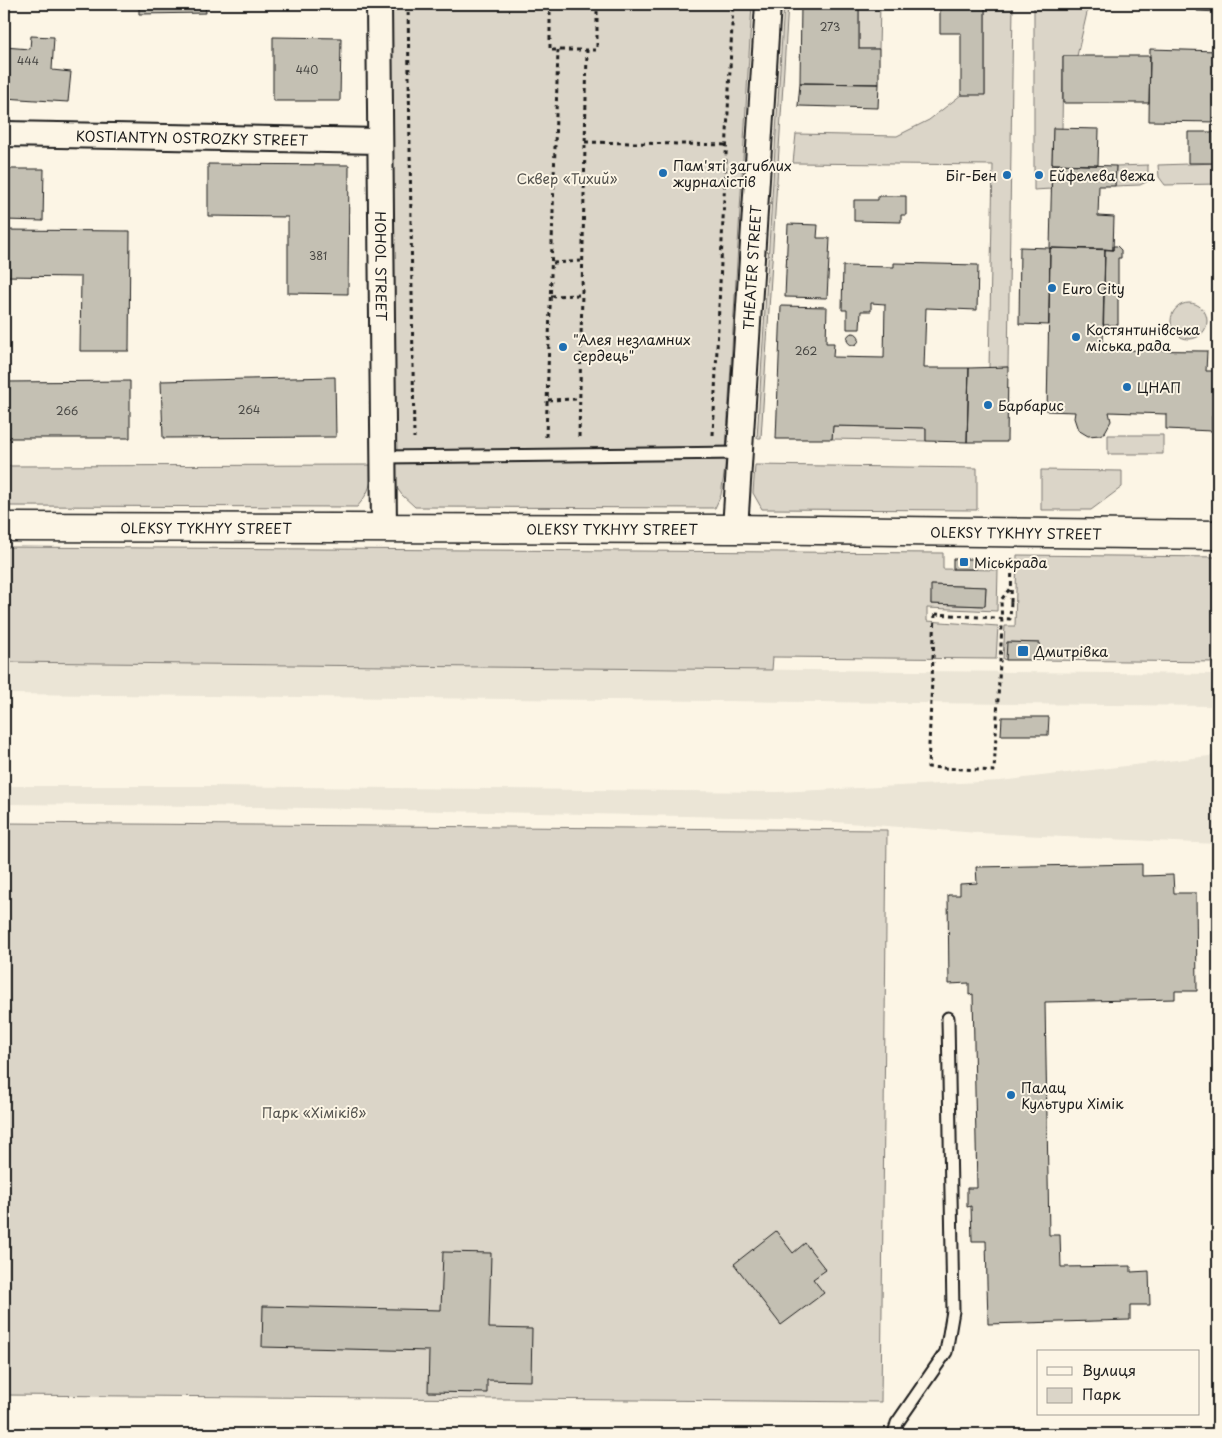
<svg xmlns="http://www.w3.org/2000/svg" width="1222" height="1438" font-family="'Playpen Sans',sans-serif">
<rect width="100%" height="100%" fill="#fcf5e5"/>
<filter id="ink" filterUnits="userSpaceOnUse"><feTurbulence type="fractalNoise" baseFrequency=".02" numOctaves="2"/><feDisplacementMap in="SourceGraphic" scale="10" xChannelSelector="R" yChannelSelector="G"/><feConvolveMatrix kernelMatrix="1 2 1 2 8 2 1 2 1" color-interpolation-filters="sRGB"/></filter>
<g filter="url(#ink)">
<path fill="#ebe5d6" d="M 4,662 L 1218,674 L 1218,706 L 4,694 Z
M 1218,755 L 1218,844 L 978,833 L 783,818 L 206,806 L 4,804 L 4,786 L 207,786 L 778,792 L 1000,781 Z"/>
<path fill="#dbd5c8" stroke="#7c7872" fill-rule="evenodd" d="M 392,4 L 752,4 L 725,468 L 721,495 L 715,508 L 415,507 L 402,495 L 394,484 Z
M 784,4 L 788,4 L 761,438 L 757,438 Z
M 859,4 L 880,4 L 879,49 L 859,49 Z
M 985,4 L 1013,4 L 1008,367 L 989,368 L 993,165 L 793,163 L 796,134 L 897,136 L 929,120 L 961,95 L 985,94 Z
M 1034,4 L 1089,4 L 1077,56 L 1063,56 L 1062,129 L 1053,129 L 1051,189 L 1034,190 Z
M 1218,163 L 1218,184 L 1165,185 L 1159,177 L 1158,165 Z
M 1148,165 L 1148,181 L 1140,185 L 1115,186 L 1116,166 Z
M1171 321a18 18 0 1 1 36 0a18 18 0 1 1-36 0Z
M 833,426 L 926,428 L 926,441 L 832,439 Z
M 1108,435 L 1163,435 L 1163,454 L 1108,454 Z
M 372,465 C 372,484 369,493 357,507 L 4,506 L 4,466 Z
M 755,465 L 977,468 L 977,510 L 762,509 L 753,493 Z
M 1041,470 L 1122,471 L 1122,487 L 1091,510 L 1041,510 Z
M 4,547 L 943,553 L 943,569 L 998,570 L 997,611 L 927,608 L 927,621 L 998,626 L 996,659 L 773,657 L 772,670 L 4,662 ZM 932,585 L 986,587 L 985,606 L 931,604 Z
M 1017,555 L 1218,557 L 1218,662 L 1039,660 L 1040,643 L 1008,642 L 1006,660 L 1003,659 L 1005,626 L 1015,626 Z
M 4,823 L 887,830 L 881,1402 L 4,1395 Z"/>
<path fill="#c4c0b3" stroke="#1c1c1c" d="M 139,4 L 205,4 L 206,13 L 139,14 Z
M 801,4 L 859,4 L 859,49 L 879,49 L 879,84 L 800,83 Z
M 940,4 L 985,4 L 985,95 L 961,95 L 961,33 L 940,33 Z
M 1198,4 L 1218,4 L 1218,12 L 1197,11 Z
M 31,36 L 54,37 L 52,70 L 71,72 L 68,102 L 4,98 L 4,47 L 30,49 Z
M 273,37 L 341,38 L 340,101 L 273,101 Z
M 1150,49 L 1218,51 L 1218,122 L 1149,121 Z
M 1063,56 L 1150,56 L 1149,103 L 1063,103 Z
M 800,83 L 879,84 L 878,108 L 798,106 Z
M 1053,128 L 1099,129 L 1098,165 L 1052,164 Z
M 1188,132 L 1218,132 L 1218,163 L 1188,163 Z
M 208,164 L 349,165 L 348,294 L 288,293 L 288,217 L 208,216 Z
M 1052,164 L 1116,166 L 1115,186 L 1099,186 L 1098,216 L 1114,217 L 1113,250 L 1050,248 Z
M 4,169 L 44,169 L 43,221 L 4,220 Z
M 878,196 L 906,196 L 906,215 L 901,215 L 901,222 L 854,221 L 854,200 L 878,200 Z
M 788,224 L 818,225 L 817,238 L 830,238 L 827,298 L 785,297 Z
M 4,230 L 130,231 L 129,351 L 80,351 L 81,277 L 4,276 Z
M 1113,246 L 1117,246 L 1121,250 L 1121,258 L 1118,258 L 1118,325 L 1103,325 L 1105,249 L 1113,250 Z
M 1020,247 L 1050,248 L 1049,325 L 1019,324 Z
M 1050,248 L 1105,249 L 1103,350 L 1207,351 L 1206,371 L 1218,371 L 1218,416 L 1212,416 L 1212,431 L 1166,429 L 1166,414 L 1109,412 L 1111,421 L 1105,432 L 1100,435 L 1088,436 L 1078,430 L 1074,418 L 1075,412 L 1047,411 Z
M 894,263 L 978,265 L 977,310 L 926,308 L 924,368 L 969,368 L 967,442 L 926,441 L 926,428 L 833,426 L 832,439 L 776,439 L 781,306 L 827,307 L 826,343 L 834,343 L 833,357 L 884,358 L 885,304 L 871,303 L 871,311 L 861,311 L 860,329 L 847,329 L 847,310 L 842,310 L 843,266 L 894,267 Z
M847 339a6 6 0 1 1 12 0a6 6 0 1 1-12 0Z
M 1008,367 L 1007,442 L 967,442 L 969,368 Z
M 335,377 L 336,437 L 163,438 L 161,381 Z
M 130,381 L 130,438 L 4,438 L 4,382 Z
M 953,559 L 976,559 L 976,569 L 953,569 Z
M 931,585 L 986,587 L 985,606 L 931,604 Z
M 1007,642 L 1040,643 L 1039,660 L 1006,660 Z
M 1002,717 L 1049,717 L 1048,735 L 1001,735 Z
M 1142,864 L 1142,876 L 1173,875 L 1174,893 L 1196,893 L 1197,991 L 1175,991 L 1175,999 L 1045,1002 L 1049,1235 L 1060,1235 L 1061,1267 L 1131,1266 L 1131,1272 L 1149,1271 L 1150,1305 L 1130,1305 L 1130,1320 L 988,1324 L 986,1241 L 972,1241 L 971,1206 L 967,1207 L 967,1188 L 977,1188 L 973,994 L 969,995 L 969,983 L 949,984 L 948,895 L 960,895 L 960,884 L 977,883 L 976,867 Z
M 776,1231 L 793,1253 L 805,1243 L 826,1270 L 813,1279 L 824,1293 L 781,1325 L 734,1264 Z
M 443,1252 L 491,1253 L 489,1328 L 532,1329 L 531,1381 L 487,1380 L 487,1393 L 428,1392 L 429,1351 L 262,1347 L 263,1306 L 441,1310 Z"/>
<g fill="none" stroke-linecap="round" stroke-linejoin="round">
<defs>
<path id="lane" d="M 384,457 L 740,453
M 894,1434 L 897,1423 L 946,1352 L 953,1311 L 948,1018"/>
<g id="street">
<path id="s1" d="M 379,4 L 384,528"/>
<path id="s2" d="M 4,134 L 380,141"/>
<path id="s3" d="M 735,529 L 768,4"/>
</g>
<g id="primary">
<path id="s4" d="M 4,527 L 735,529 L 1218,535"/>
</g>
</defs>
<use href="#lane" stroke="#1c1c1c" stroke-width="15"/>
<use href="#street" stroke="#1c1c1c" stroke-width="28"/>
<use href="#primary" stroke="#1c1c1c" stroke-width="31"/>
<path stroke="#1c1c1c" stroke-width="3" stroke-dasharray="4 4" stroke-linecap="butt" d="M 408,4 L 414,438
M 550,4 L 550,50 L 597,50 L 597,4
M 585,142 L 728,145
M 553,263 L 582,261
M 551,296 L 582,295
M 548,400 L 579,399
M 713,435 L 733,4
M 546,437 L 558,50
M 579,437 L 587,50
M 1011,602 L 1012,558
M 935,614 L 928,767 L 994,771 L 1002,626 L 1001,600 L 1011,587"/>
<use href="#lane" stroke="#fcf5e5" stroke-width="11"/>
<use href="#street" stroke="#fcf5e5" stroke-width="24"/>
<use href="#primary" stroke="#fcf5e5" stroke-width="28"/>
<path stroke="#1c1c1c" stroke-width="3" stroke-dasharray="4 4" stroke-linecap="butt" d="M 935,614 L 1010,619 L 1011,602"/>
</g>
</g>
<g fill="#1f6fb2" stroke="#fcf5e5" stroke-width="2">
<circle cx="663" cy="173" r="5"/>
<circle cx="1007" cy="175" r="5"/>
<circle cx="1039" cy="175" r="5"/>
<circle cx="1052" cy="288" r="5"/>
<circle cx="1076" cy="337" r="5"/>
<circle cx="563" cy="347" r="5"/>
<circle cx="1127" cy="387" r="5"/>
<circle cx="988" cy="405" r="5"/>
<rect x="959" y="557" width="10" height="10" rx="2.5"/>
<rect x="1017" y="645" width="12" height="12" rx="2.5"/>
<circle cx="1011" cy="1095" r="5"/>
</g>
<g text-anchor="middle" dominant-baseline="central" stroke-width="4" stroke-linejoin="round" paint-order="stroke">
<g font-size="11" fill="#464542">
<text x="830" y="26">273</text>
<text x="28" y="60">444</text>
<text x="307" y="69">440</text>
<text x="318" y="255">381</text>
<text x="806" y="350">262</text>
<text x="249" y="409">264</text>
<text x="67" y="410">266</text>
</g>
<g font-size="14" fill="#1c1c1c" stroke="#fcf5e5">
<text stroke="none"><textPath href="#s2" startOffset="188">KOSTIANTYN OSTROZKY STREET</textPath></text>
<text stroke="none"><textPath href="#s1" startOffset="262">HOHOL STREET</textPath></text>
<text stroke="none"><textPath href="#s3" startOffset="262">THEATER STREET</textPath></text>
<text stroke="none"><textPath href="#s4" startOffset="202">OLEKSY TYKHYY STREET</textPath></text>
<text stroke="none"><textPath href="#s4" startOffset="608">OLEKSY TYKHYY STREET</textPath></text>
<text stroke="none"><textPath href="#s4" startOffset="1012">OLEKSY TYKHYY STREET</textPath></text>
</g>
<g font-size="14" fill="#1c1c1c" stroke="#fcf5e5" text-anchor="start">
<text x="673" y="165">Пам'яті загиблих<tspan x="673" dy="16">журналістів</tspan></text>
<text x="997" y="175" text-anchor="end">Біг-Бен</text>
<text x="1049" y="175">Ейфелева вежа</text>
<text x="1062" y="288">Euro City</text>
<text x="1086" y="329">Костянтинівська<tspan x="1086" dy="16">міська рада</tspan></text>
<text x="573" y="339">"Алея незламних<tspan x="573" dy="16">сердець"</tspan></text>
<text x="1137" y="387">ЦНАП</text>
<text x="998" y="405">Барбарис</text>
<text x="974" y="562">Міськрада</text>
<text x="1034" y="651">Дмитрівка</text>
<text x="1021" y="1087">Палац<tspan x="1021" dy="16">Культури Хімік</tspan></text>
</g>
<g font-size="14" fill="#555450" stroke="#fcf5e5">
<text x="567" y="178">Сквер «Тихий»</text>
<text x="314" y="1112">Парк «Хіміків»</text>
</g>
</g>
<rect width="1222" height="1438" fill="none" stroke="#fcf5e5" stroke-width="20"/>
<rect x="10" y="10" width="1202" height="1418" fill="none" stroke="#1c1c1c" stroke-width="2" filter="url(#ink)"/>
<rect x="1037" y="1350" width="162" height="65" fill="#fcf5e5" stroke="#a29e95"/>
<rect x="1047" y="1367" width="25" height="8" fill="#fcf5e5" stroke="#a29e95"/>
<text x="1082" y="1376" font-size="15" fill="#1c1c1c">Вулиця</text>
<rect x="1047" y="1388" width="25" height="15" fill="#dbd5c8" stroke="#a29e95"/>
<text x="1082" y="1400" font-size="15" fill="#1c1c1c">Парк</text>
</svg>
